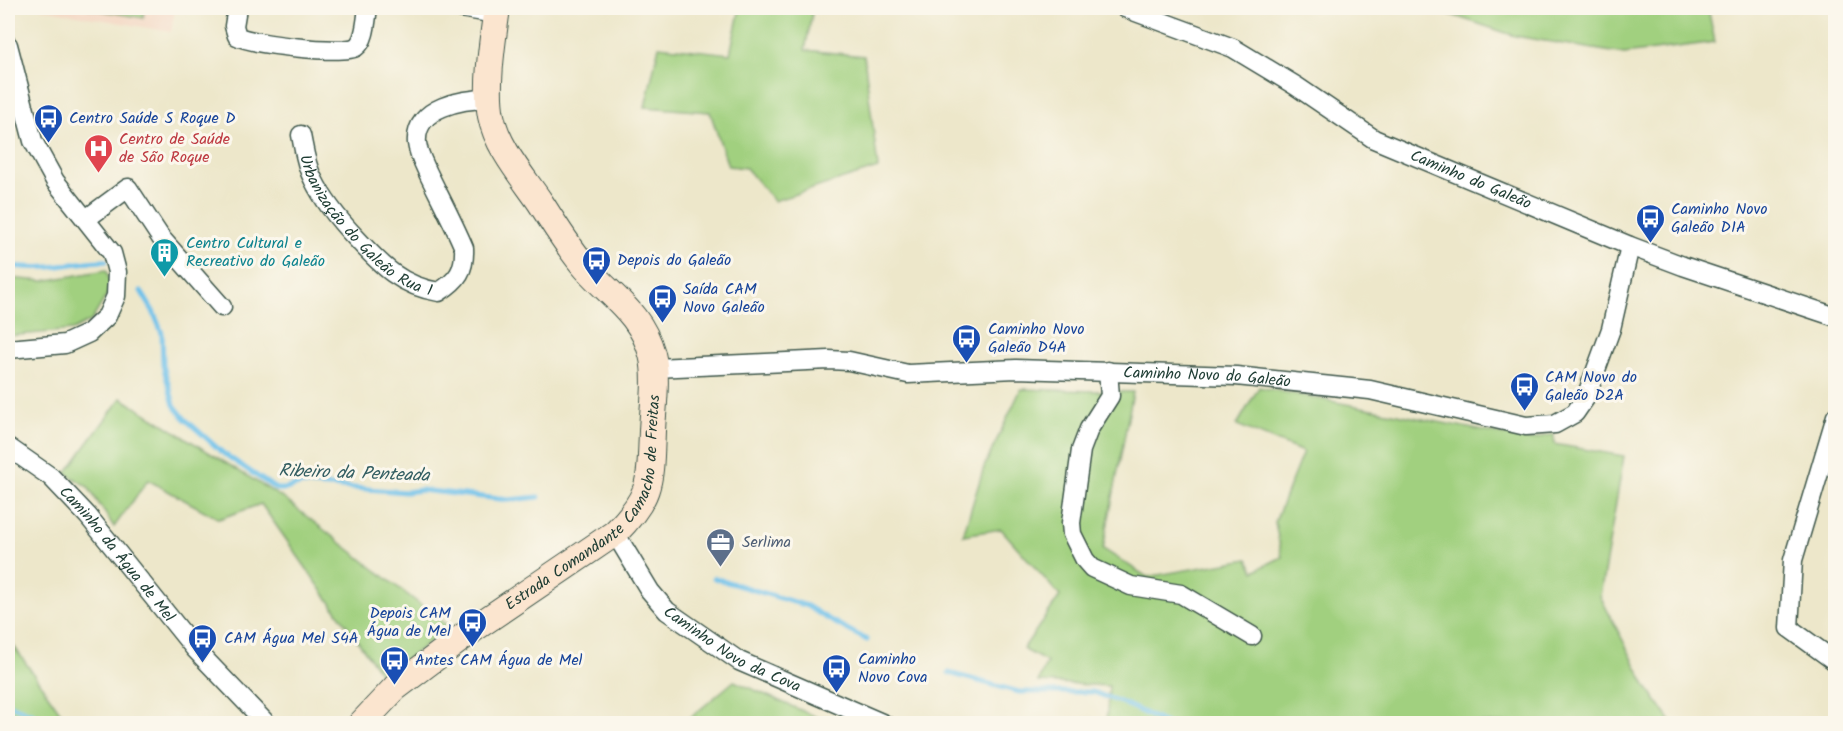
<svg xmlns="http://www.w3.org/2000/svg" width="1843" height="731" font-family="Kalam,sans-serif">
<rect width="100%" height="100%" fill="#fbf7ec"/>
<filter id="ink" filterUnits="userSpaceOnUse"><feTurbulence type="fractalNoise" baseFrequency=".0167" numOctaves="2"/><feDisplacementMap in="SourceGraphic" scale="12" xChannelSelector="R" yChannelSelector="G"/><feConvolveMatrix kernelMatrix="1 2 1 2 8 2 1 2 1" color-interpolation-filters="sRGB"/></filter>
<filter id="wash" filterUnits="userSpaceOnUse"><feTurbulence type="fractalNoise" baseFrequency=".008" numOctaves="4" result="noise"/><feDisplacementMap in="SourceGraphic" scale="24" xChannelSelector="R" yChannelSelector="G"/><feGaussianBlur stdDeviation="1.35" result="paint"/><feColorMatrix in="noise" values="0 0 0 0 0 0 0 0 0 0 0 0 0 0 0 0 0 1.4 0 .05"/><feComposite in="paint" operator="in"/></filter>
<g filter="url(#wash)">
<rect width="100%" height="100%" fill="#ede7ca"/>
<path fill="#f3d4bf" d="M 38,8 L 175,8 L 171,32 Z"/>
<path fill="#a1d07f" stroke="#60865a" stroke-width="1.5" d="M 87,8 L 145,8 L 143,18 Z
M 740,8 L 813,8 L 805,50 L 864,56 L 878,168 L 774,201 L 746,168 L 728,166 L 710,112 L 645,107 L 659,46 L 730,54 Z
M 1431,8 L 1708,8 L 1715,42 L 1624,54 L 1515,36 Z
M 106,270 L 110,282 L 108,293 L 92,320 L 73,330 L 8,336 L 8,278 L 43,281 Z
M 1259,387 L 1530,440 L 1554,434 L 1554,444 L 1624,456 L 1600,596 L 1647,687 L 1672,723 L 1106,723 L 1109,686 L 1038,682 L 1047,662 L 1023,649 L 1060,596 L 1001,529 L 963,535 L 984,467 L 1021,389 L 1133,392 L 1103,549 L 1147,577 L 1248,559 L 1254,571 L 1282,557 L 1275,522 L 1303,452 L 1237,425 Z
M 121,398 L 283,498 L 449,627 L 383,677 L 261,504 L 219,519 L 148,480 L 114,527 L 88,487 L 66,473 Z
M 8,638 L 68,723 L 8,723 Z
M 734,681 L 830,723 L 684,723 Z"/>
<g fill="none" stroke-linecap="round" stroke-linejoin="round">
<path stroke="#6ec1ea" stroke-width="5" d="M 8,266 C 25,267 42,269 59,266 C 75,264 90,260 106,261
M 141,291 L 153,311 L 162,333 L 163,365 L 174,405 L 185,419 L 223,453 L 276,489 L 285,489 L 302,484 L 406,492 L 421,490 L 509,500 L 539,497
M 714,578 L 807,606 L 828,619 L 867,640
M 949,673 L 1019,692 L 1093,692 L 1123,703 L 1167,724
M 8,704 L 35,715 L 39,724"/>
</g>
</g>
<g filter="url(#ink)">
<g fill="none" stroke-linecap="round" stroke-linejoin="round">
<defs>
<g id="street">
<path d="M 237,8 L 234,26 L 237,36 C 251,44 344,55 356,47 C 366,40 366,19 368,8"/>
<path d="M 460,8 L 496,14"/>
<path id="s1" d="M 1125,8 L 1233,48 L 1296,86 L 1374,139 L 1630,246 L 1683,266 L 1836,317"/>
<path d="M 8,45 L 33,141 L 55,181 L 112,253 L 117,272 L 116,296 L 107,316 L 89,333 L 65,344 L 8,349"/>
<path id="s2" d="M 301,135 C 304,150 306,166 313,179 C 324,202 339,220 356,238 C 382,266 401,286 439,292 C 458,280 465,270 464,248 C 453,222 440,198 428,173 C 424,164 418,153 417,143 C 414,106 464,99 490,99"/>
<path d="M 86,219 L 128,188 L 161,238 L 222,307"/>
<path id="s3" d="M 655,368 L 829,360 L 849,361 L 908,374 L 1016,369 L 1236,376 L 1370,390 L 1526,426 L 1555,424 L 1575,413 L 1586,397 L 1611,329 L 1630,246"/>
<path d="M 1108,371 L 1110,396 L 1089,429 L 1081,450 L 1071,523 L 1072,534 L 1085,560 L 1092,568 L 1131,586 L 1181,594 L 1252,636"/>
<path d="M 1836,416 L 1793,560 L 1789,628 L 1836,662"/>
<path id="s4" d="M 8,447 L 51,477 L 88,516 L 195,649 L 267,724"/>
<path id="s5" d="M 615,533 L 650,591 L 667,611 L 739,661 L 884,724"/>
</g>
<g id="secondary">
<path id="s6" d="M 361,724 L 395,688 L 472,630 L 615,533 C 652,496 650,482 652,431 C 653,407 658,378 652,354 C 641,314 613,298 587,269 C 569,249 555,225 540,202 C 523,177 497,147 491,116 C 485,86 493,38 497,8"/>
</g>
</defs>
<use href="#street" stroke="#3e564a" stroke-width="21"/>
<use href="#secondary" stroke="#3e564a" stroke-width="28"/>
<use href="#street" stroke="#fff" stroke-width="18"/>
<use href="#secondary" stroke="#fbe5cf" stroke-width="26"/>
</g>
</g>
<defs>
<symbol id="bus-pin" viewBox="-11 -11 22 30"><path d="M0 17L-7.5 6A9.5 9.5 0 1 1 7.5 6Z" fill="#1a4fb4" stroke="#fbf7ec"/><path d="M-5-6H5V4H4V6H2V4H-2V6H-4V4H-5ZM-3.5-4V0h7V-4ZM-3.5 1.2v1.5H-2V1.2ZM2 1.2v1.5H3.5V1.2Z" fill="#fff"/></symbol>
<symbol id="hospital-pin" viewBox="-11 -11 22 30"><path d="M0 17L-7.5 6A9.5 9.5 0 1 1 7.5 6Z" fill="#e0444e" stroke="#fbf7ec"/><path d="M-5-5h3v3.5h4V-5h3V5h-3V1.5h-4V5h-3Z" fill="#fff"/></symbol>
<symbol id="building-pin" viewBox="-11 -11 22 30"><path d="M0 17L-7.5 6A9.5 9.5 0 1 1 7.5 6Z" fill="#0f9aa8" stroke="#fbf7ec"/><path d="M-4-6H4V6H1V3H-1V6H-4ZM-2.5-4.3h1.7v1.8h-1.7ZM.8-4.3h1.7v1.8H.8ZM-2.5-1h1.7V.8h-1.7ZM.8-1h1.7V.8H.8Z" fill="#fff"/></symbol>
<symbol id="office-pin" viewBox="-11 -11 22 30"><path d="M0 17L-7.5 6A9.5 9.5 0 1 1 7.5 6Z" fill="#5c6f8a" stroke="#fbf7ec"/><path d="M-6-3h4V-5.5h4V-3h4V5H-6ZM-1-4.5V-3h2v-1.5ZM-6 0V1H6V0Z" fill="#fff"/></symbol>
</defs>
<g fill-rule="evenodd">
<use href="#bus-pin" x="32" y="102" width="33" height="45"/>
<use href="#hospital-pin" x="82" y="132" width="33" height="45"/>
<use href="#bus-pin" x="1634" y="202" width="33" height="45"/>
<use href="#building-pin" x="148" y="236" width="33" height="45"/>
<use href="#bus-pin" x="580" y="244" width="33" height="45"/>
<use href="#bus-pin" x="646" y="282" width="33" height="45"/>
<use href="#bus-pin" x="950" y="322" width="33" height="45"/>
<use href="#bus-pin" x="1508" y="370" width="33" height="45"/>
<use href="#office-pin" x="704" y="526" width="33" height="45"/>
<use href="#bus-pin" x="456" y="606" width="33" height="45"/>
<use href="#bus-pin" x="186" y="622" width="33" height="45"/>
<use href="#bus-pin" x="378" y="644" width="33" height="45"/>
<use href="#bus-pin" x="820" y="652" width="33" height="45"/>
</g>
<g text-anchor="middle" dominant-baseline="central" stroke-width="6" stroke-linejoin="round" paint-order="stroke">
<g font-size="16" fill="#164399" stroke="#fbf7ec" text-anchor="start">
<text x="69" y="118">Centro Saúde S Roque D</text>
<text x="1671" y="209">Caminho Novo<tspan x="1671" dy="18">Galeão D1A</tspan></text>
<text x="617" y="260">Depois do Galeão</text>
<text x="683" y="289">Saída CAM<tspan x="683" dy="18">Novo Galeão</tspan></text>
<text x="988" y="329">Caminho Novo<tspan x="988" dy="18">Galeão D4A</tspan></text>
<text x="1545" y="377">CAM Novo do<tspan x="1545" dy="18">Galeão D2A</tspan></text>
<text x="451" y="613" text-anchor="end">Depois CAM<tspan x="451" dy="18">Água de Mel</tspan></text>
<text x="224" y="638">CAM Água Mel S4A</text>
<text x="858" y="659">Caminho<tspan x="858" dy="18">Novo Cova</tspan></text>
<text x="415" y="660">Antes CAM Água de Mel</text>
</g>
<g font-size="16" fill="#be3a42" stroke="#fbf7ec" text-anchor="start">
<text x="119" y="139">Centro de Saúde<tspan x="119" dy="18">de São Roque</tspan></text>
</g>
<g font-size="16" fill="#1f3d34" stroke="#fbf7ec">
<text stroke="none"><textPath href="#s1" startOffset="388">Caminho do Galeão</textPath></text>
<text stroke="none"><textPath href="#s2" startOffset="117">Urbanização do Galeão Rua 1</textPath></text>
<text stroke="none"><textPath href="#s3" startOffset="554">Caminho Novo do Galeão</textPath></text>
<text stroke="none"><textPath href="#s6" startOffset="328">Estrada Comandante Camacho de Freitas</textPath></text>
<text stroke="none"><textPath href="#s4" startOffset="154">Caminho da Água de Mel</textPath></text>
<text stroke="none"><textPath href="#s5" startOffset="170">Caminho Novo da Cova</textPath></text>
</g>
<g font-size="16" fill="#0d838f" stroke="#fbf7ec" text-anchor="start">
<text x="186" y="243">Centro Cultural e<tspan x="186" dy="18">Recreativo do Galeão</tspan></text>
</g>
<g font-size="16" fill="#4e5e75" stroke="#fbf7ec" text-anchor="start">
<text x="742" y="542">Serlima</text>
</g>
<g font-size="18" font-style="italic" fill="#335e62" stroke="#fbf7ec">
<text transform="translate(354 474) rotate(2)">Ribeiro da Penteada</text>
</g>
</g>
<rect width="1843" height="731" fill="none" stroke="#fbf7ec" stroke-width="30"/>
</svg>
